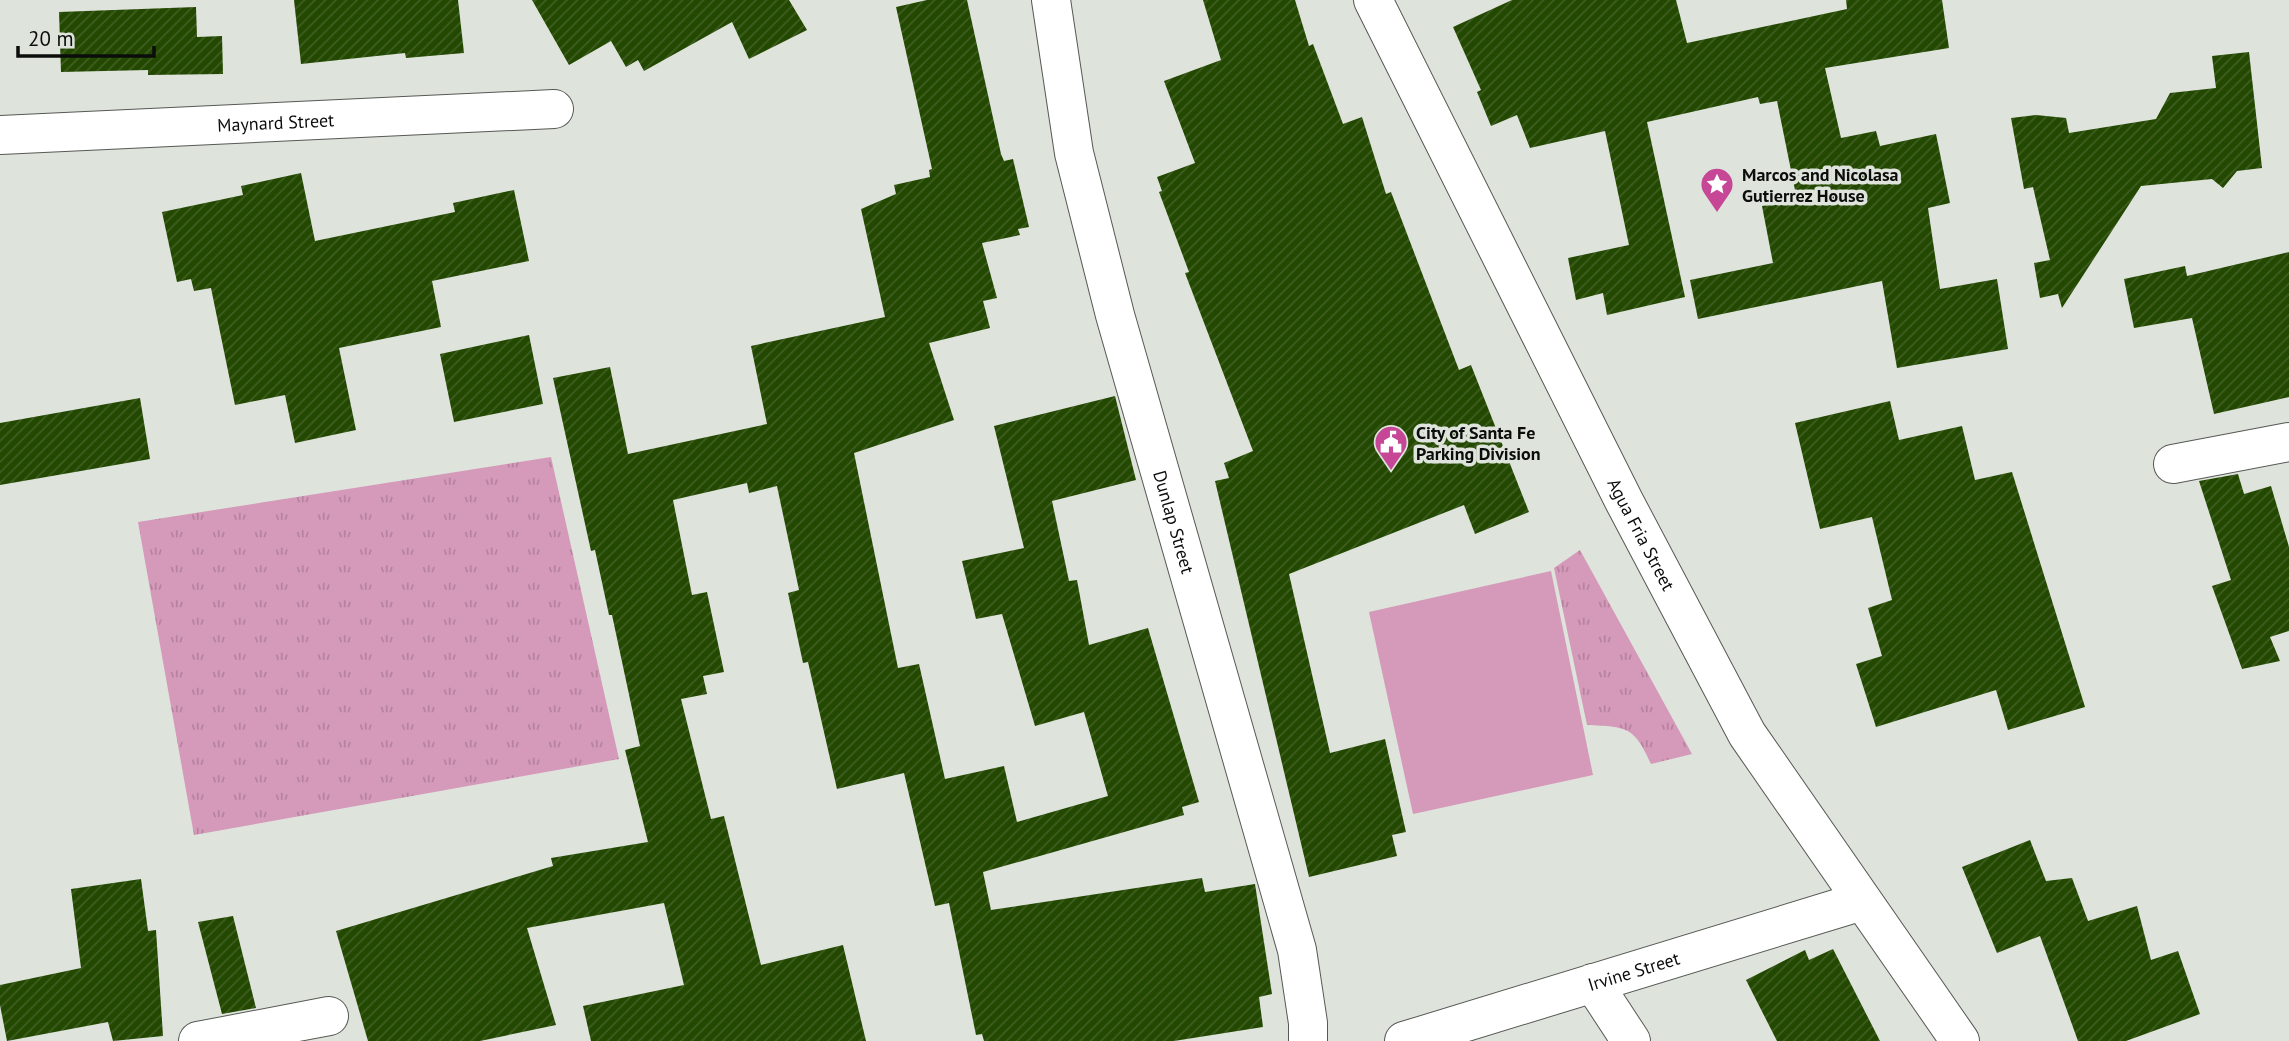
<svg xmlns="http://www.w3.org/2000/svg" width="2289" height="1041" font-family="'PT Sans',sans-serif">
<defs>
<pattern id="grass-tufts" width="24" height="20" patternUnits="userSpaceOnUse" patternTransform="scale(1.75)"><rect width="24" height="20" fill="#d599ba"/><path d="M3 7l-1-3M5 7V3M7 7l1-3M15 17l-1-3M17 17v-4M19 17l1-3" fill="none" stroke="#b6839f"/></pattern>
<pattern id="building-hatch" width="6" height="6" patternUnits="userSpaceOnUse" patternTransform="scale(1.75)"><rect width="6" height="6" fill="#234800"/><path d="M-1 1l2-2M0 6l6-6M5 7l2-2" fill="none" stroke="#405e24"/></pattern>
</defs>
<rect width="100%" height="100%" fill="#dee3dc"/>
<path fill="url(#grass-tufts)" d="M 551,457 L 619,759 L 194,835 L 138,522 Z
M 1580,550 L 1692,754 L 1651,764 C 1634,726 1627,727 1587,725 L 1554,568 Z"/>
<path fill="#d599ba" d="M 1551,571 L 1593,775 L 1413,814 L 1369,612 Z"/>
<path fill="url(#building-hatch)" d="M 294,0 L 458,0 L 464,53 L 406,58 L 405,53 L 301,64 Z
M 532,0 L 789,0 L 807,30 L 749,59 L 732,22 L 644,71 L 638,60 L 626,67 L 611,41 L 569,65 Z
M 927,0 L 967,0 L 1001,154 L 1004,161 L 1013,159 L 1029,227 L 1018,229 L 1020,235 L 982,243 L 997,298 L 983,301 L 990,328 L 929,343 L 954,420 L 854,453 L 898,668 L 919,664 L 945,779 L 1004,766 L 1017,822 L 1108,796 L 1084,712 L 1035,726 L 1002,614 L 976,619 L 962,561 L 1024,548 L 994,426 L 1115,396 L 1136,480 L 1052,501 L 1069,581 L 1077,580 L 1089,645 L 1148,628 L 1199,802 L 1182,807 L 1184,815 L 983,872 L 991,910 L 1202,878 L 1205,892 L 1255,884 L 1272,994 L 1259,997 L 1263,1027 L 1174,1041 L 984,1041 L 982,1034 L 976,1035 L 949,903 L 935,906 L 904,773 L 837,789 L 808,662 L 803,663 L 788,593 L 799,590 L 777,486 L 749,493 L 747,483 L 673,500 L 692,595 L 707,592 L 724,672 L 703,676 L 707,694 L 681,699 L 711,819 L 724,816 L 761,965 L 843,945 L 866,1041 L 591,1041 L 583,1006 L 684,985 L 664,903 L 527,928 L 556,1025 L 480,1041 L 368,1041 L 336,931 L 553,866 L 551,858 L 648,842 L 625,750 L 640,746 L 612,615 L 609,615 L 595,550 L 591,551 L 553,378 L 610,367 L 628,454 L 767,424 L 751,346 L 885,317 L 861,209 L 896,194 L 894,185 L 930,177 L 929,170 L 932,169 L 896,7 Z
M 1203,0 L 1295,0 L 1309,46 L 1313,44 L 1343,124 L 1362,117 L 1386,194 L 1391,192 L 1459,370 L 1471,365 L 1529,512 L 1475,534 L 1464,505 L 1289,574 L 1330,753 L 1385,739 L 1406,832 L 1392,835 L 1397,856 L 1309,877 L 1215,481 L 1229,478 L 1224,463 L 1253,451 L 1185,273 L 1189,272 L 1159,192 L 1162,191 L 1157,177 L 1195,163 L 1164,81 L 1221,60 Z
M 1512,0 L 1676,0 L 1687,43 L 1847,9 L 1846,0 L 1942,0 L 1949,48 L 1825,68 L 1841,138 L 1876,131 L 1880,146 L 1936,134 L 1950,203 L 1928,208 L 1940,289 L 1997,279 L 2008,349 L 1897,368 L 1882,281 L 1698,319 L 1690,280 L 1773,263 L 1762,206 L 1797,200 L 1777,101 L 1760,104 L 1758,97 L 1647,122 L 1685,297 L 1607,315 L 1603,293 L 1576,300 L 1568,258 L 1629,245 L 1605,131 L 1530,148 L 1517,115 L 1491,126 L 1477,92 L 1481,90 L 1453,27 Z
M 196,7 L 197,37 L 222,36 L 223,74 L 148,75 L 148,70 L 61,72 L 59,12 Z
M 2249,52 L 2262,168 L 2237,171 L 2223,188 L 2212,179 L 2141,186 L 2062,308 L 2058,294 L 2040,298 L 2034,263 L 2050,260 L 2033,187 L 2024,189 L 2011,118 L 2036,115 L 2066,118 L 2069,133 L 2156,119 L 2170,93 L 2216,88 L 2212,56 Z
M 301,173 L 315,241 L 455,212 L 453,203 L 514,190 L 529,261 L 432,281 L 441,327 L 339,348 L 356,430 L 295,443 L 285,395 L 235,405 L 211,288 L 194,291 L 191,279 L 177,282 L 162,212 L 243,195 L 241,186 Z
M 2289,252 L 2289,397 L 2214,414 L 2192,318 L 2134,328 L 2124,279 L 2185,266 L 2187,276 Z
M 529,335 L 543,404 L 454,422 L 440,354 Z
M 140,398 L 150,459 L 0,485 L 0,423 Z
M 1890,401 L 1899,440 L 1962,426 L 1975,480 L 2012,472 L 2085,707 L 2008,730 L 1996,690 L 1876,727 L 1856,664 L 1882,656 L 1868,608 L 1892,600 L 1872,517 L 1820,529 L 1795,423 Z
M 2238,474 L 2244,494 L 2271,486 L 2289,547 L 2289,631 L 2270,637 L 2280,661 L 2242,669 L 2212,586 L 2231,580 L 2199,481 Z
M 2030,840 L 2046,881 L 2072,878 L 2088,921 L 2137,906 L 2151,960 L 2178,951 L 2200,1014 L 2126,1041 L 2078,1041 L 2040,936 L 1997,953 L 1962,867 Z
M 141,879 L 148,931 L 156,930 L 163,1036 L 113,1041 L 108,1022 L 7,1041 L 0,1005 L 0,985 L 81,968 L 71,889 Z
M 233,916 L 256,1008 L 222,1014 L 198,922 Z
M 1833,949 L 1880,1041 L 1777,1041 L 1746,980 L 1805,950 L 1809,960 Z"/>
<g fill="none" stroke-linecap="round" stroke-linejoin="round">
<defs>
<g id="minor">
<path id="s1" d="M 1051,0 L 1074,153 L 1115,315 L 1297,950 L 1308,1023 L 1308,1041"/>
<path id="s2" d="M 0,135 L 554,109"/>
<path d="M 2173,464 L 2289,442"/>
<path d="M 1593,983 L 1631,1041"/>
<path d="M 198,1041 L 329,1016"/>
<path id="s3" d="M 1404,1041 L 1862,901"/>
</g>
<g id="tertiary">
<path id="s4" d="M 1373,0 L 1624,501 L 1747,734 L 1960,1041"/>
</g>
</defs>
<use href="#minor" stroke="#565954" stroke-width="40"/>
<use href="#tertiary" stroke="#565954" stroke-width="40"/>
<use href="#minor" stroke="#fff" stroke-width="38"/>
<use href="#tertiary" stroke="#fff" stroke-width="38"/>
</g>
<defs>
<symbol id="sight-pin" viewBox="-11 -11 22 30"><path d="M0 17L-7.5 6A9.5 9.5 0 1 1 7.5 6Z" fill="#c54795" stroke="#dee3dc"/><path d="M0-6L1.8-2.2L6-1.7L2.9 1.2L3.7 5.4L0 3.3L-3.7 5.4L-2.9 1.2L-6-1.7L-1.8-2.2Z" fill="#fff"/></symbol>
<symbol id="civic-pin" viewBox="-11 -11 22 30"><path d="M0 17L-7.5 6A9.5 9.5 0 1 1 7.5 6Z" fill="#c54795" stroke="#dee3dc"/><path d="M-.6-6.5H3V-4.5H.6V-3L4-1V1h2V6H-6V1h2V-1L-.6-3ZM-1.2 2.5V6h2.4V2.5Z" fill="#fff"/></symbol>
</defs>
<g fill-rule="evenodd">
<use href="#sight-pin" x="1698" y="165" width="38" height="52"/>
<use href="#civic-pin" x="1372" y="423" width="38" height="52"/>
</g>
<g text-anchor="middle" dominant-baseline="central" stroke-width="7" stroke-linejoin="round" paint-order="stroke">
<g font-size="18" fill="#0b0d0b" stroke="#dee3dc">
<text stroke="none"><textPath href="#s2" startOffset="276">Maynard Street</textPath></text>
<text stroke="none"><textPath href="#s1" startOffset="537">Dunlap Street</textPath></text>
<text stroke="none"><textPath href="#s4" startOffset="598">Agua Fria Street</textPath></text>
<text stroke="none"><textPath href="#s3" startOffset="240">Irvine Street</textPath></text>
</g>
<g font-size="18" font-weight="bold" fill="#0b0d0b" stroke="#dee3dc" text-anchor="start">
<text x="1742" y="174">Marcos and Nicolasa<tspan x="1742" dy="21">Gutierrez House</tspan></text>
<text x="1416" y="432">City of Santa Fe<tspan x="1416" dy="21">Parking Division</tspan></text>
</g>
</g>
<path d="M18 46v10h136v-10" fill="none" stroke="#0b0d0b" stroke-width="3.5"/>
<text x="28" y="46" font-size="21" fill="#0b0d0b" stroke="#dee3dc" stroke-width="5" paint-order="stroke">20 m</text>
</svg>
